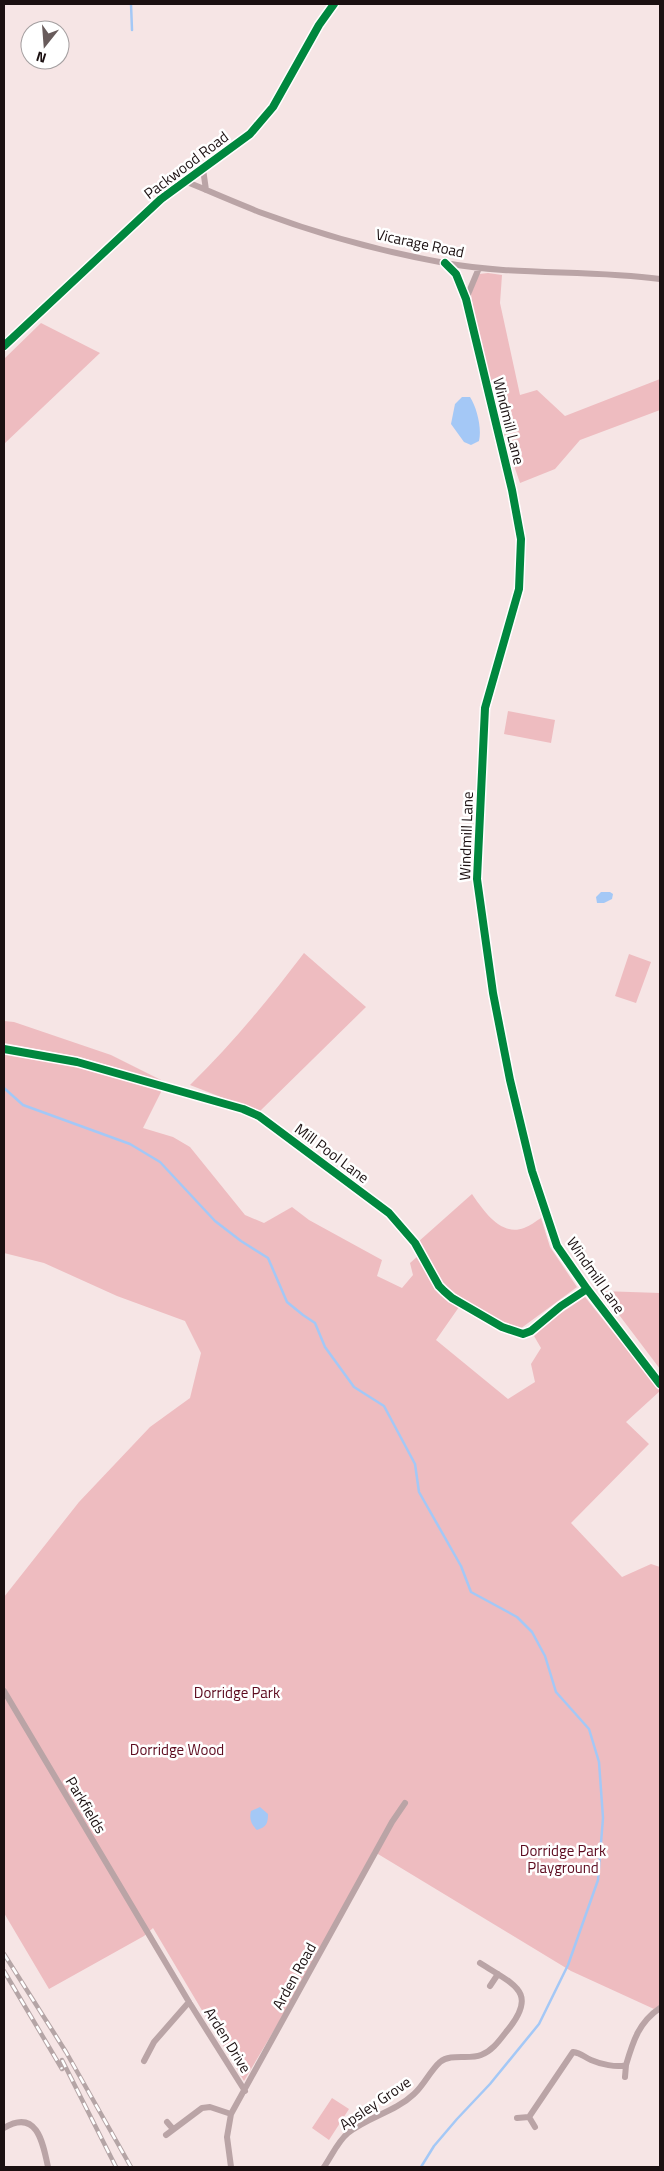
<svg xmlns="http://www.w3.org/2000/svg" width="664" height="2171" font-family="'Titillium Web',sans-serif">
<rect width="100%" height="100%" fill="#f6e5e5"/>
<path fill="#eebcc0" d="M 488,273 L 502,275 L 500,303 L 520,395 L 537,390 L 565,416 L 660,379 L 660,410 L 580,440 L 555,469 L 520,483 L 498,419 L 474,314 L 471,294 L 479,274 Z
M 41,323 L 100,353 L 4,444 L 4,359 Z
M 508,711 L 555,720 L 551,743 L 504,734 Z
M 304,953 L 366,1007 L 259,1112 L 190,1085 C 232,1044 269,999 304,953 Z
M 629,954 L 651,962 L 636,1003 L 615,996 Z
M 4,1021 L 14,1022 L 111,1055 L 167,1083 L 80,1057 L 4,1043 Z
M 4,1053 L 77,1064 L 163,1088 L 143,1128 L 173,1137 L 190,1147 L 245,1215 L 264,1223 L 292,1207 L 309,1220 L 382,1260 L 377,1276 L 402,1288 L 413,1275 L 410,1263 L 418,1256 L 440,1292 L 459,1307 L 436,1340 L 508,1399 L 535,1382 L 531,1364 L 541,1348 L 534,1336 L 545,1324 L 585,1297 L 660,1391 L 626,1422 L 649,1444 L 571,1523 L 622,1577 L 651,1564 L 660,1567 L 660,2005 L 654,2009 L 571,1971 L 373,1851 L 305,1978 L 244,2081 L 153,1928 L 144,1936 L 49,1989 L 4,1913 L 4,1597 L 79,1502 L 150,1427 L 190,1398 L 201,1353 L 185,1321 L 117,1296 L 44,1263 L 4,1253 Z
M 472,1194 C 483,1210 501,1237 524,1228 C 530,1226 536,1221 541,1218 L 550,1247 L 577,1287 L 520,1329 L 500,1324 L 443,1285 L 418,1242 Z
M 601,1291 L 660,1293 L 660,1369 Z
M 332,2098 L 349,2109 L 329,2140 L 312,2128 Z"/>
<path fill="#a4c8f6" d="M 462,397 L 470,397 C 477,408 482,428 479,441 L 471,445 L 464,442 L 451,424 L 455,404 Z
M 601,892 L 610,892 L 613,894 L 612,899 L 604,903 L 597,903 L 596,897 Z
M 260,1807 L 268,1814 C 268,1824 266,1827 257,1830 C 251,1824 249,1819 251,1811 Z"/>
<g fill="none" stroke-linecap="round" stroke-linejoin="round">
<path stroke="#a4c8f6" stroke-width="2.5" d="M 131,4 L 132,30
M 4,1088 L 23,1105 L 130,1144 L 160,1162 L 215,1221 L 241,1241 L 268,1258 L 287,1302 L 303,1315 L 315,1323 L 325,1347 L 354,1387 L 384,1406 L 415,1464 L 419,1492 L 461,1566 L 471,1592 L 517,1617 L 532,1632 L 545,1656 L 556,1692 L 589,1729 L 599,1762 L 603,1818 L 598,1880 L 568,1965 L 539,2024 L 490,2084 L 457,2119 L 434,2146 L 421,2167"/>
<path stroke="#baa4a6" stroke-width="6" d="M 203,169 L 206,190
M 185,181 C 211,192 236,203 262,213 C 321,235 384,252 445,263 C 516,276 589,269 660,279
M 445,263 L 456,274 L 466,299 L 512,490 L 521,539 L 519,589 L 485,708 L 477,879 L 493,993 L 510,1080 L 532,1171 L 557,1246 L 587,1289 L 660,1384
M 466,299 L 479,268
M 4,1049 L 77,1062 L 243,1109 L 259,1116 L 389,1213 L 415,1243 L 439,1286 L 444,1291 L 452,1298 L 502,1327 L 523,1334 L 531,1331 L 561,1306 L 587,1289
M 4,1691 L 189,2002 L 245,2091
M 490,1986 L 498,1974
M 144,2061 L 154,2042 L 189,2002
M 625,2077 L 626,2065
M 529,2117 L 573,2052 C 581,2053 584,2057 591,2060 C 600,2064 617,2068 626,2065 C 633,2041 639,2022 660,2008
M 517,2118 L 529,2117 L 535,2127
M 167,2122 L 173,2129
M 4,2128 C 37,2108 43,2143 48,2167
M 166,2135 L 202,2108 L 210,2107 L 231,2114
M 231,2167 L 227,2137 L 231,2114 L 392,1822 L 405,1803
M 324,2167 C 331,2157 338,2141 348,2133 C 368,2117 395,2112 414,2094 C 424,2085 430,2071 440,2062 C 451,2053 469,2060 481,2055 C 492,2051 499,2041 506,2032 C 540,1992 514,1985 480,1963"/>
<path stroke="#baa3a4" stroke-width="9" d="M 4,346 L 161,199 L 250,134 L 273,107 L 319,25 L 334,4"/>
<defs>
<path id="rail" d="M 4,1954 L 66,2052 L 131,2167
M 4,1971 L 62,2069
M 62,2060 L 116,2167"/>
</defs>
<use href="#rail" stroke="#b5a5a6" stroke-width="4.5"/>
<use href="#rail" stroke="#fff" stroke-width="2.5" stroke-dasharray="8" stroke-linecap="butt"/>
<defs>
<path id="cycleway" d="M 445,263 L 456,274 L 466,299 L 512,490 L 521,539 L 519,589 L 485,708 L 477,879 L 493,993 L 510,1080 L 532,1171 L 557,1246 L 587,1289 L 660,1384
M 4,346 L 161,199 L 250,134 L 273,107 L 319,25 L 334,4
M 4,1049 L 77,1062 L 243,1109 L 259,1116 L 389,1213 L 415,1243 L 439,1286 L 444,1291 L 452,1298 L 502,1327 L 523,1334 L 531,1331 L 561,1306 L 587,1289"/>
</defs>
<use href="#cycleway" stroke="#fff" stroke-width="11"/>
<use href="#cycleway" stroke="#00873e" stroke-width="8"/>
</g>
<g text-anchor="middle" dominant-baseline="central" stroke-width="5" stroke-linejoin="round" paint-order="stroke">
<g font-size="15" fill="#1b1011" stroke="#fff">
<text transform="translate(186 165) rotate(-37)">Packwood Road</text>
<text transform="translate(420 243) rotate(12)">Vicarage Road</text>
<text transform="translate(509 421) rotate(76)">Windmill Lane</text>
<text transform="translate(466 836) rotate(-88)">Windmill Lane</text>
<text transform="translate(332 1153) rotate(37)">Mill Pool Lane</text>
<text transform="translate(596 1275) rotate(55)">Windmill Lane</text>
<text transform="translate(86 1805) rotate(59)">Parkfields</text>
<text transform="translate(294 1976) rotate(-61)">Arden Road</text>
<text transform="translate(228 2040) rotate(58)">Arden Drive</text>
<text transform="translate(375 2103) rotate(-34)">Apsley Grove</text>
</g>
<g font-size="15" fill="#5d0b1f" stroke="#fff">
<text x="237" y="1692">Dorridge Park</text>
<text x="177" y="1749">Dorridge Wood</text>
<text x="563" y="1850">Dorridge Park<tspan x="563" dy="17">Playground</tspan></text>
</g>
</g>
<rect width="664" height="2171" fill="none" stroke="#1b1011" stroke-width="10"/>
<g transform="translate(45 45) rotate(197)"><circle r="24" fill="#ffffff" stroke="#a49fa0"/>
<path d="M0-4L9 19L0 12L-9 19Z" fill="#685b5b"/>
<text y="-8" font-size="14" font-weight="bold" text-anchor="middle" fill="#1b1011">N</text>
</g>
</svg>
